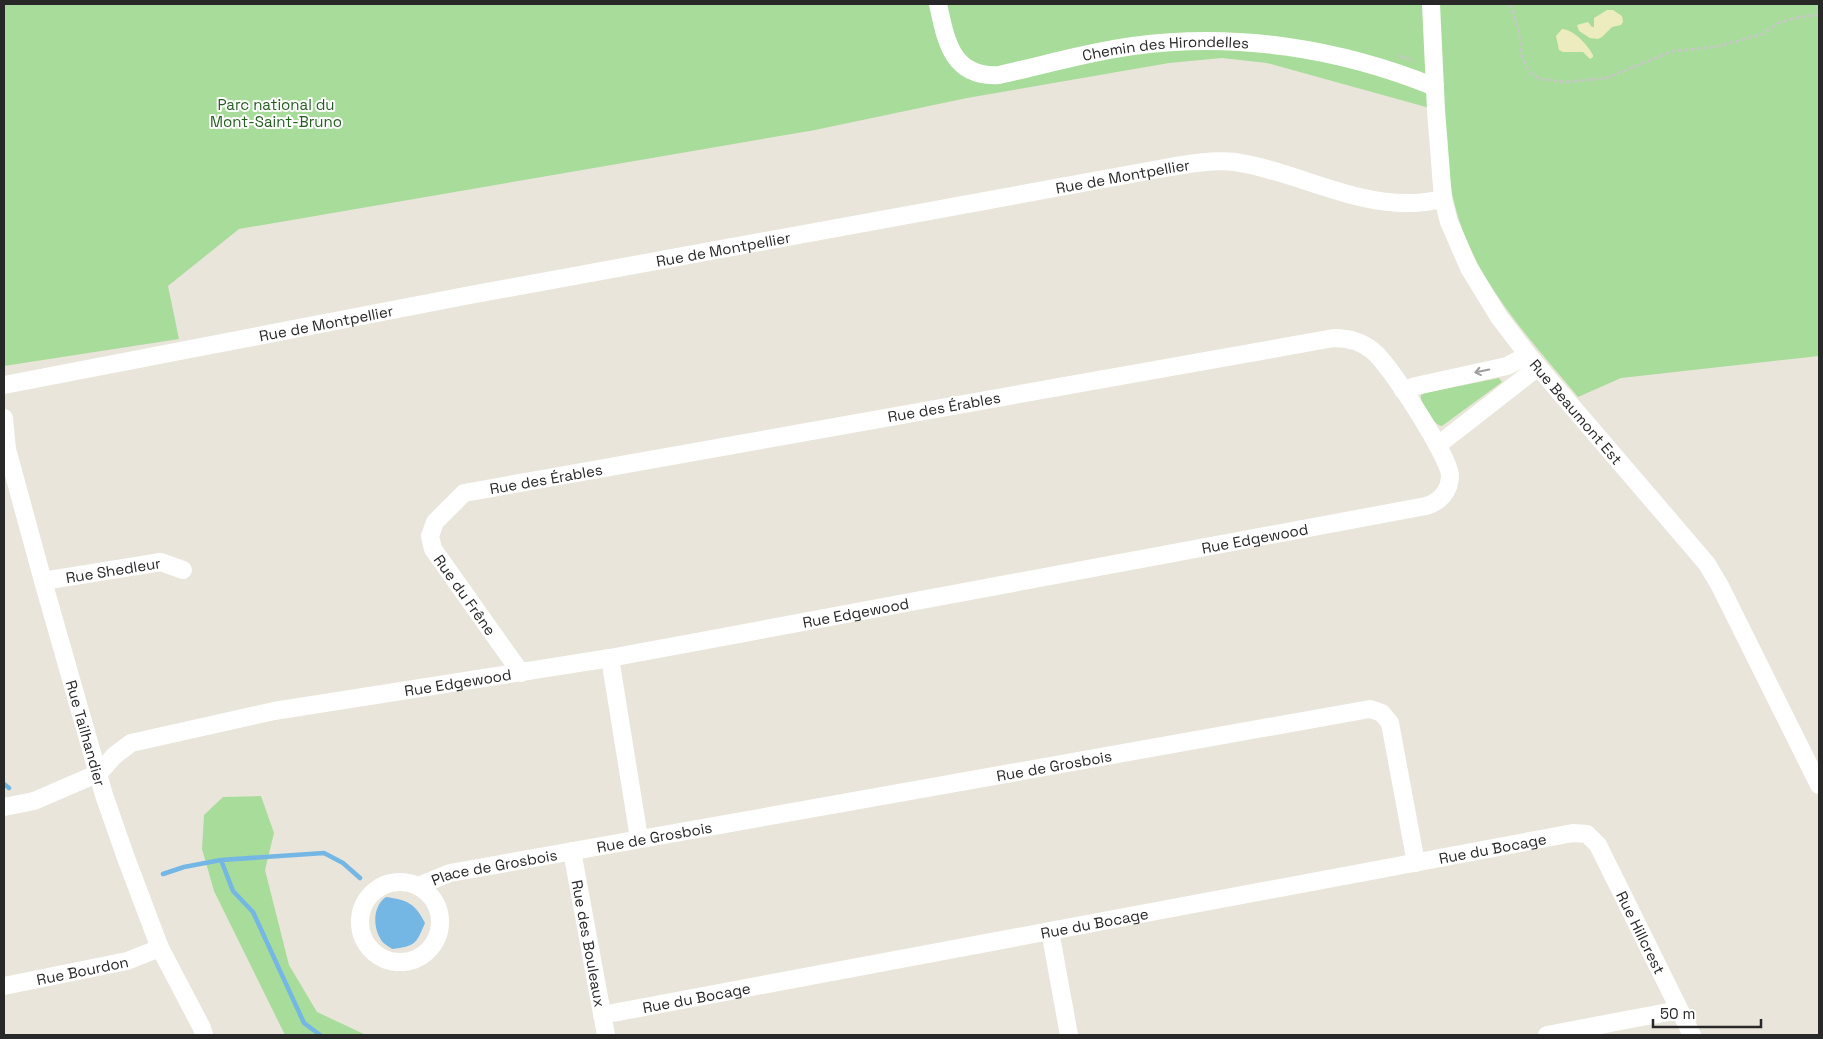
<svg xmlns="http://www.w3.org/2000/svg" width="1823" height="1039" font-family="'Space Grotesk',sans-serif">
<rect width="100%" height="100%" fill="#e9e5da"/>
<path fill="#a8dc9a" d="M 4,4 L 1819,4 L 1819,356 L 1621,378 L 1578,397 C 1531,340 1474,281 1455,206 C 1447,176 1447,143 1444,112 L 1267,63 L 1222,58 L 1169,63 L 967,98 L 815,130 L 239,229 L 168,286 L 179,339 L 4,366 Z
M 1499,378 L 1502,382 L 1442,426 C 1434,426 1419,402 1421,395 L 1425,393 Z
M 261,796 L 274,833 L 265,870 L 289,965 L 317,1012 L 366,1035 L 285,1035 L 214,891 L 202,849 L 204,815 L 223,797 Z"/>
<path fill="#ececbf" d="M 1607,10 L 1613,10 L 1622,16 L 1623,22 L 1621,25 L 1612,27 L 1602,37 L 1598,39 L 1590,38 L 1579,31 L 1577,25 L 1588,22 L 1592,27 L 1594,27 L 1594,18 Z
M 1562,29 C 1574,30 1587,44 1593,55 L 1593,57 L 1590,59 L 1583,52 L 1563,52 L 1559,50 L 1556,36 Z"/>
<path fill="#74b7e4" d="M 386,897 C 407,900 415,903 425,923 C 416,944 416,946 392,949 C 388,946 382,943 380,938 C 373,925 373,906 386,897 Z"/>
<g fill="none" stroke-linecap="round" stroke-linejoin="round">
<path stroke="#74b7e4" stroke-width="4.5" d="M 4,784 L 9,788
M 221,860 L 324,853 L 343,863 L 360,878
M 163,874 L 184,867 L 221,860 L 233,891 L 253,912 L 304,1023 L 320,1035"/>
<path stroke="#c7c7c7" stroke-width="2.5" stroke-dasharray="4 2.5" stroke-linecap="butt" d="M 1510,4 L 1519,32 L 1522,58 L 1526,66 L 1531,73 L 1539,79 L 1567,82 L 1606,78 L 1673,51 L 1715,47 L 1763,34 L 1778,23 L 1799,17 L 1819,15
M 1400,56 L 1409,59 L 1413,62"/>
<g stroke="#fff" stroke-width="18">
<path id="s1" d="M 938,4 C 946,41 952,78 999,75 C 1044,65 1088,52 1133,46 C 1235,32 1339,48 1435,87"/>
<path id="s2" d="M 1431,4 L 1436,110 L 1443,199 L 1449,222 L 1469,268 L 1499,317 L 1528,355 L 1707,564 L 1720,586 L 1819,785"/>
<path id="s3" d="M 4,385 L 470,295 L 1159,169 C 1182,165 1212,159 1235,162 C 1295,171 1351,205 1413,203 C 1423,203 1433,201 1443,199"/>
<path d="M 1403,390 L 1416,386 L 1507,366 L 1528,355"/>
<path id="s4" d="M 4,418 L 7,449 L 43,581 L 104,795 L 126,858 L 160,948 L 202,1028 L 204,1035"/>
<path d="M 1438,445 L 1538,367"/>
<path id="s5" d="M 43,581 L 161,562 L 183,570"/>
<path d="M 610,658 L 639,838"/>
<path id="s6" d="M 4,807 L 34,801 L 99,773 L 114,756 L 131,743 L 274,711 L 610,658 L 1426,506 C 1440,502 1450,491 1450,475 C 1448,455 1390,365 1373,351 C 1362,342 1349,338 1334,338 L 464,493 L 435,522 L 430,536 L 433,549 L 521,673"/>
<path id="s7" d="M 572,851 L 606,1035"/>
<circle cx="400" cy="922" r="40"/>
<path id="s8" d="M 418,886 L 450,873 L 1370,709 L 1382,713 L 1390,723 L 1416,863"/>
<path d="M 1050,931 L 1069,1035"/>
<path id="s9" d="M 4,986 L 127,961 L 160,948"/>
<path id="s10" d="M 602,1015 L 1573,833 L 1587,834 L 1598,845 L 1692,1035"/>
<path d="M 1547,1035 L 1679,1010"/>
</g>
</g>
<defs><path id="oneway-shaft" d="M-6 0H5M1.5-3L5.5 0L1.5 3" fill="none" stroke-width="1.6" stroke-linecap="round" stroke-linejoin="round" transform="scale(1.25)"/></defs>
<use stroke="#9e9e9e" href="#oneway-shaft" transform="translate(1482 371) rotate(168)"/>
<g text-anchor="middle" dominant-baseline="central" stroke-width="4" stroke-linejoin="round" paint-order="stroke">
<g font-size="15" fill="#282828" stroke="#fff">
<text stroke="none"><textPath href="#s1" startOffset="275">Chemin des Hirondelles</textPath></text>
<text stroke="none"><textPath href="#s3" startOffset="1138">Rue de Montpellier</textPath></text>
<text stroke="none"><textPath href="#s3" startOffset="732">Rue de Montpellier</textPath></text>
<text stroke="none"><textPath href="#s3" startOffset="328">Rue de Montpellier</textPath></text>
<text transform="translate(944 407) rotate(-10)">Rue des Érables</text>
<text stroke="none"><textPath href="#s2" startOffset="449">Rue Beaumont Est</textPath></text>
<text transform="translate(546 479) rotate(-10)">Rue des Érables</text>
<text stroke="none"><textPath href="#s6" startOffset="1288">Rue Edgewood</textPath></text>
<text stroke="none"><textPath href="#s5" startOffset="71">Rue Shedleur</textPath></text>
<text stroke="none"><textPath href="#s6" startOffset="2702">Rue du Frêne</textPath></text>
<text stroke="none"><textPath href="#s6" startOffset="882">Rue Edgewood</textPath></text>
<text stroke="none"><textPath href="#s6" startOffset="478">Rue Edgewood</textPath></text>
<text stroke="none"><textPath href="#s4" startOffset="326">Rue Tailhandier</textPath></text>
<text stroke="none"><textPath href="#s8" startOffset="648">Rue de Grosbois</textPath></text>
<text stroke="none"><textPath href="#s8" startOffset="242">Rue de Grosbois</textPath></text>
<text stroke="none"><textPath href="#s10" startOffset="906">Rue du Bocage</textPath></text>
<text stroke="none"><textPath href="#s8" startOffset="79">Place de Grosbois</textPath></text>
<text stroke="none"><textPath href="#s10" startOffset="501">Rue du Bocage</textPath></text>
<text stroke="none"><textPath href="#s10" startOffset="1115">Rue Hillcrest</textPath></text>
<text stroke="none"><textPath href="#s7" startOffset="94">Rue des Bouleaux</textPath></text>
<text stroke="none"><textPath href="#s9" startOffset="80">Rue Bourdon</textPath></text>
<text stroke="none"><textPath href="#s10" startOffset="96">Rue du Bocage</textPath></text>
</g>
<g font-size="15" fill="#235e1f" stroke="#fff">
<text x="276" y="104">Parc national du<tspan x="276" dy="17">Mont-Saint-Bruno</tspan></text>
</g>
</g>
<rect width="1823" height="1039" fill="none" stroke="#282828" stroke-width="10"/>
<path d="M1653 1019v8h108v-8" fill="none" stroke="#282828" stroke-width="2.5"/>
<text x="1660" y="1019" font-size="15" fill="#282828" stroke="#ffffff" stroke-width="4" paint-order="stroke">50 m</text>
</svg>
